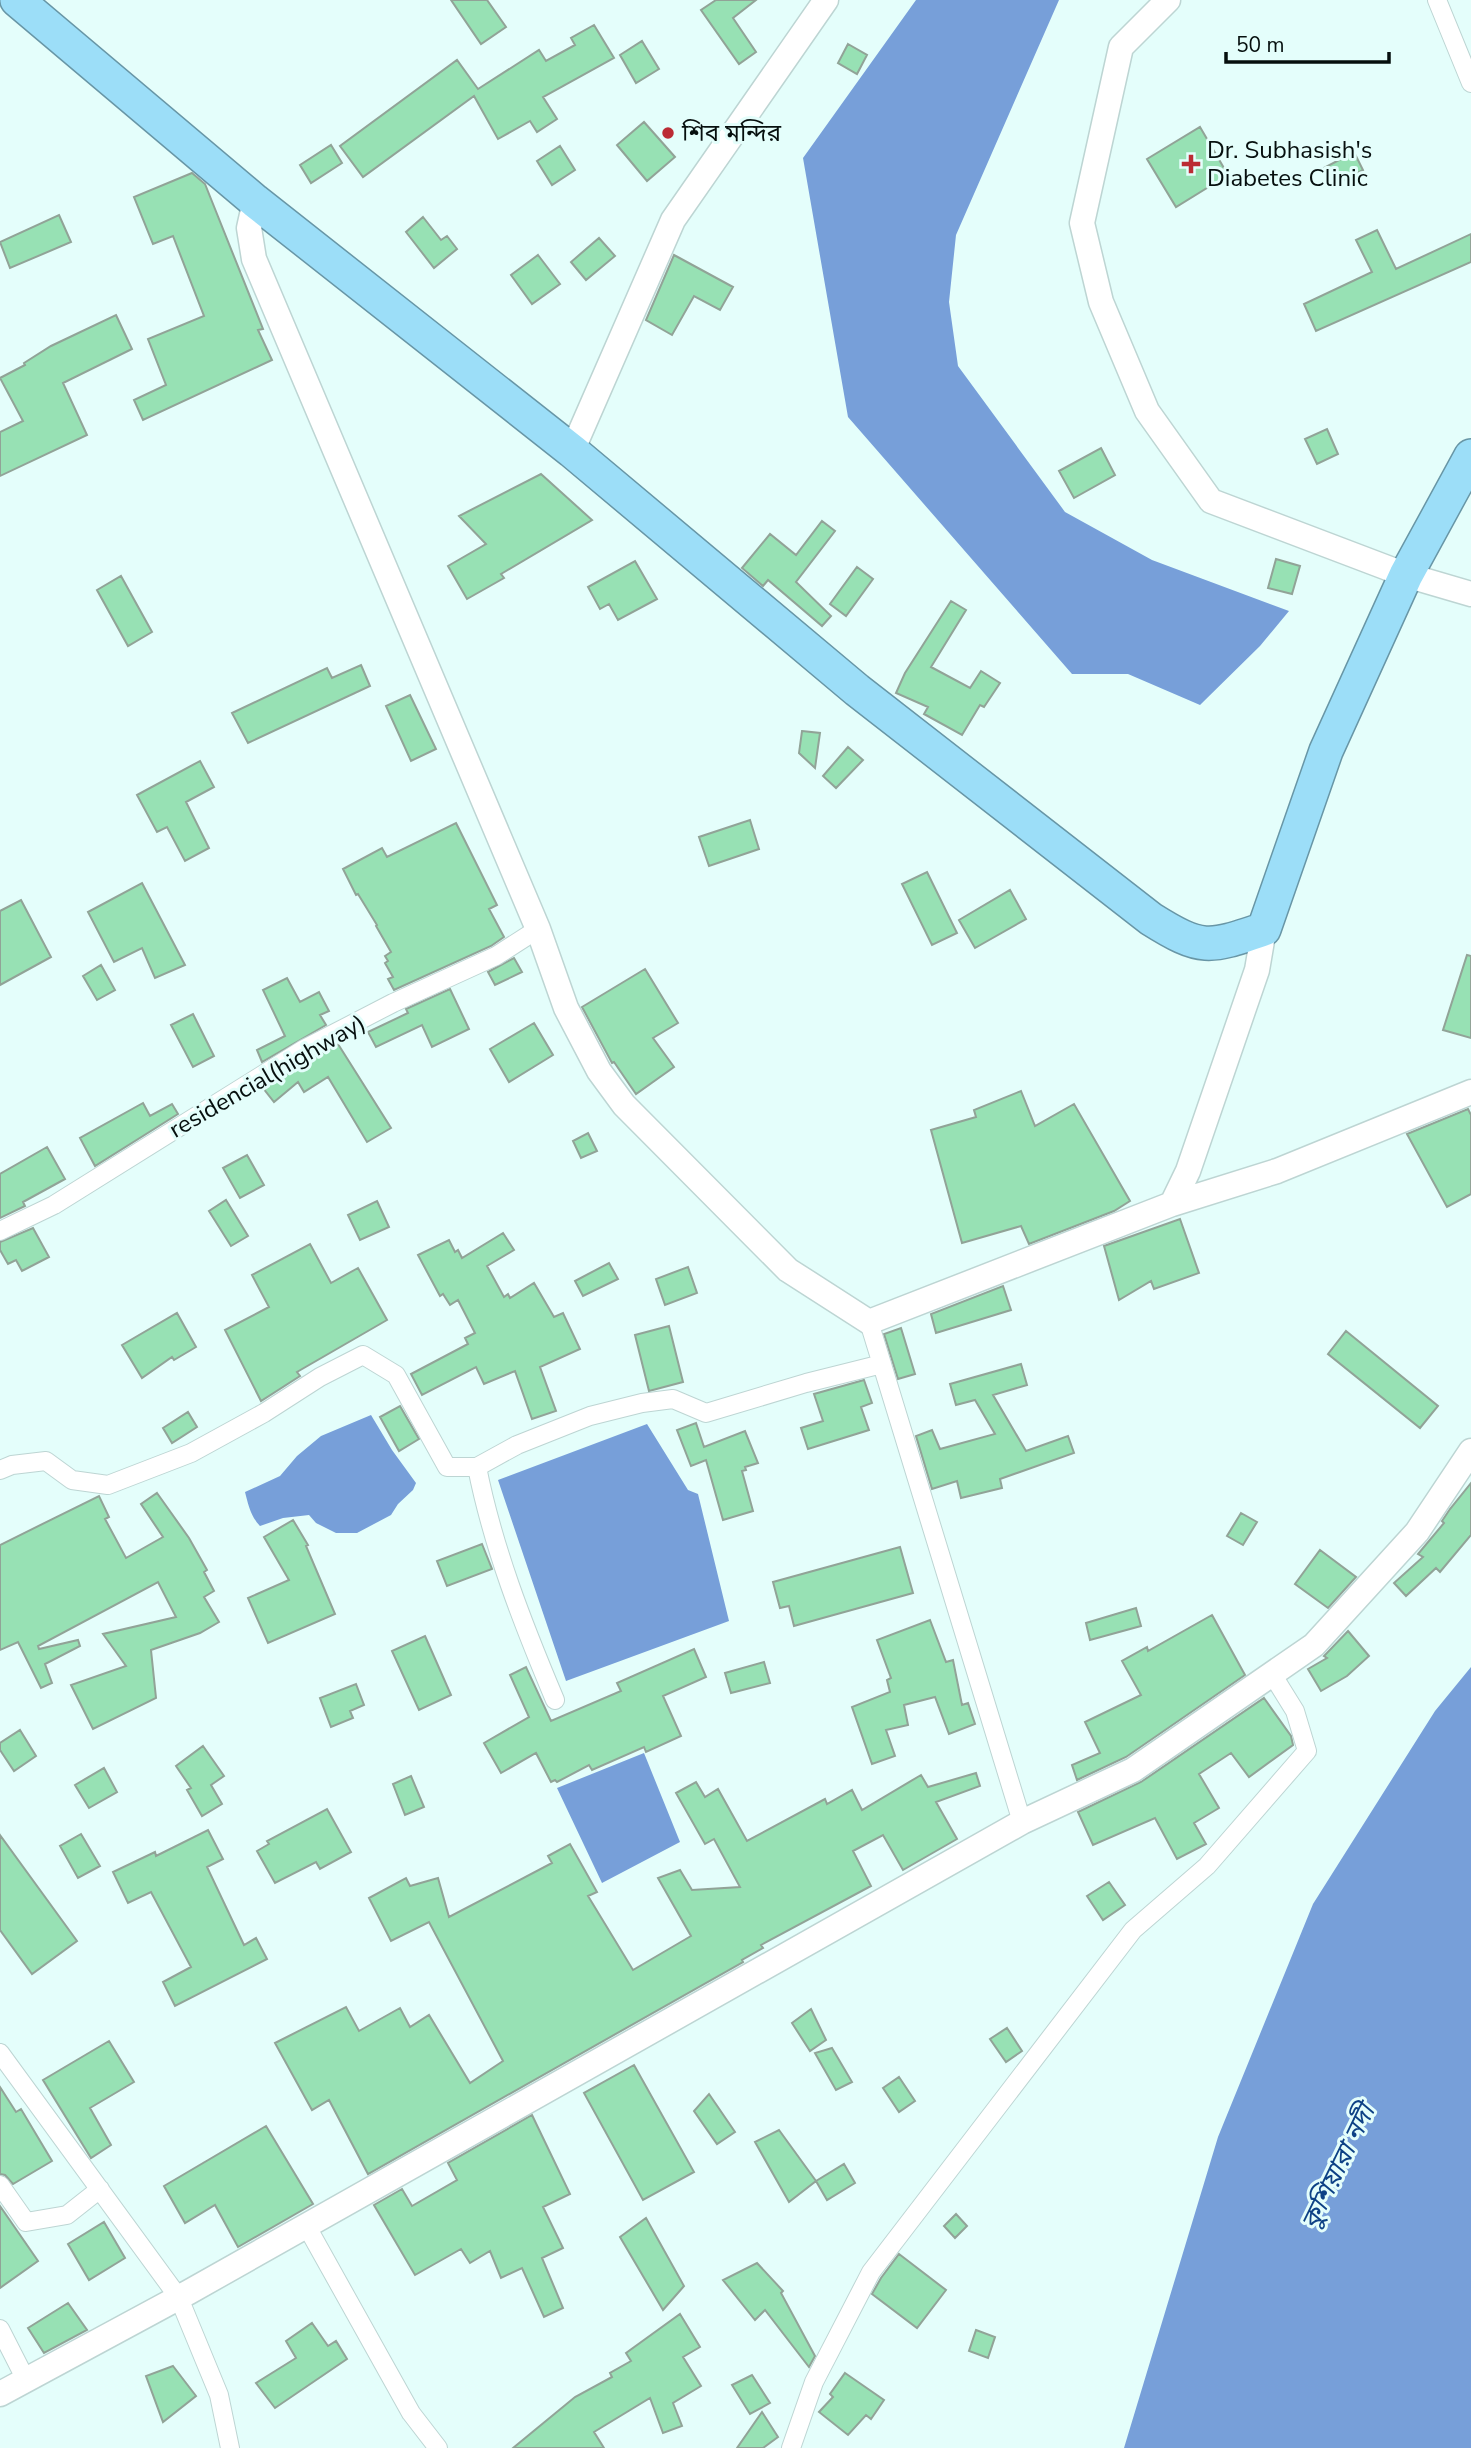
<svg xmlns="http://www.w3.org/2000/svg" width="1471" height="2448" font-family="'Nunito Sans','Noto Sans Bengali',sans-serif">
<rect width="100%" height="100%" fill="#e4fefb"/>
<path fill="#779fd9" d="M 916,0 L 1059,0 L 956,235 L 949,302 L 958,366 L 1065,512 L 1152,560 L 1289,611 L 1260,646 L 1200,705 L 1128,674 L 1072,674 L 848,417 L 803,158 Z
M 371,1415 L 392,1450 L 416,1483 L 413,1490 L 398,1504 L 391,1515 L 357,1533 L 336,1533 L 316,1523 L 309,1515 L 283,1518 L 260,1526 C 251,1517 248,1504 245,1492 L 280,1476 L 297,1456 L 321,1436 Z
M 647,1424 L 688,1490 L 698,1494 L 729,1621 L 566,1681 L 498,1480 Z
M 1471,1667 L 1471,2448 L 1124,2448 L 1218,2137 L 1313,1904 L 1435,1711 Z
M 644,1753 L 680,1842 L 602,1883 L 557,1788 Z"/>
<path fill="#97e1b4" stroke="#91a397" stroke-width="2" d="M 451,0 L 487,0 L 506,27 L 481,44 Z
M 716,0 L 756,0 L 733,18 L 756,52 L 739,64 L 701,10 Z
M 594,25 L 614,58 L 543,97 L 557,119 L 537,132 L 530,121 L 498,139 L 474,96 L 363,177 L 340,146 L 457,60 L 478,89 L 539,50 L 546,61 L 575,45 L 571,38 Z
M 642,41 L 659,69 L 636,83 L 620,55 Z
M 848,44 L 867,55 L 857,74 L 838,63 Z
M 644,122 L 675,157 L 647,181 L 617,145 Z
M 1200,127 L 1228,175 L 1176,207 L 1147,159 Z
M 331,145 L 342,163 L 311,183 L 300,165 Z
M 560,146 L 575,170 L 552,185 L 537,161 Z
M 1354,152 L 1363,170 L 1332,187 L 1322,169 Z
M 192,173 L 205,184 L 263,329 L 258,330 L 272,360 L 143,420 L 134,400 L 166,385 L 148,339 L 204,316 L 173,236 L 153,244 L 134,197 Z
M 59,215 L 71,242 L 10,268 L 0,242 Z
M 423,217 L 441,240 L 447,236 L 457,249 L 434,268 L 406,232 Z
M 1377,230 L 1396,269 L 1471,234 L 1471,262 L 1316,331 L 1304,304 L 1372,272 L 1356,240 Z
M 599,238 L 615,256 L 586,280 L 571,262 Z
M 538,255 L 560,284 L 532,304 L 511,275 Z
M 674,255 L 733,287 L 720,310 L 694,296 L 672,335 L 646,320 Z
M 116,315 L 132,349 L 63,383 L 87,435 L 0,476 L 0,432 L 23,421 L 0,378 L 25,365 L 24,363 L 51,346 Z
M 1327,429 L 1338,454 L 1317,464 L 1305,439 Z
M 1101,448 L 1115,475 L 1074,498 L 1059,471 Z
M 541,474 L 592,520 L 501,574 L 504,578 L 467,599 L 448,566 L 486,544 L 459,516 Z
M 822,521 L 835,531 L 796,582 L 831,616 L 822,626 L 768,580 L 763,586 L 742,568 L 770,534 L 796,555 Z
M 1276,559 L 1300,566 L 1292,594 L 1268,588 Z
M 635,561 L 657,599 L 618,620 L 609,604 L 600,609 L 588,587 Z
M 857,567 L 873,579 L 846,616 L 830,604 Z
M 121,576 L 152,632 L 128,646 L 97,590 Z
M 951,601 L 966,610 L 931,667 L 970,688 L 981,671 L 1000,683 L 984,707 L 980,705 L 962,735 L 924,714 L 928,707 L 896,693 L 905,673 Z
M 361,665 L 370,686 L 248,743 L 232,713 L 327,668 L 332,678 Z
M 410,695 L 436,749 L 411,761 L 386,706 Z
M 802,731 L 820,733 L 815,768 L 799,753 Z
M 848,747 L 863,760 L 836,788 L 823,776 Z
M 200,761 L 214,787 L 186,802 L 209,848 L 185,861 L 167,827 L 157,832 L 137,795 Z
M 750,820 L 759,849 L 709,866 L 699,837 Z
M 456,823 L 497,905 L 489,909 L 504,937 L 491,946 L 394,990 L 388,979 L 393,977 L 385,963 L 388,961 L 385,956 L 391,952 L 376,926 L 377,925 L 358,894 L 356,895 L 343,869 L 382,848 L 387,857 Z
M 927,872 L 957,933 L 932,945 L 902,884 Z
M 142,883 L 185,965 L 155,978 L 142,948 L 114,962 L 88,912 Z
M 1010,890 L 1026,919 L 975,948 L 959,920 Z
M 21,900 L 51,957 L 0,985 L 0,911 Z
M 1467,955 L 1471,956 L 1471,1038 L 1443,1030 Z
M 514,958 L 522,972 L 495,985 L 488,972 Z
M 101,965 L 115,990 L 97,1000 L 83,976 Z
M 645,969 L 678,1023 L 653,1038 L 674,1067 L 636,1094 L 614,1062 L 612,1063 L 582,1007 Z
M 287,978 L 300,1002 L 319,992 L 329,1011 L 320,1015 L 326,1025 L 262,1062 L 257,1050 L 285,1036 L 263,990 Z
M 450,989 L 469,1029 L 432,1047 L 422,1025 L 376,1047 L 368,1032 L 408,1013 L 406,1009 Z
M 193,1014 L 214,1056 L 193,1067 L 171,1025 Z
M 534,1023 L 553,1055 L 509,1082 L 490,1049 Z
M 338,1044 L 391,1128 L 367,1142 L 328,1077 L 304,1092 L 298,1082 L 274,1102 L 263,1088 Z
M 1021,1091 L 1035,1126 L 1074,1104 L 1130,1201 L 1114,1211 L 1029,1244 L 1021,1226 L 962,1243 L 931,1130 L 976,1117 L 974,1110 Z
M 143,1103 L 150,1116 L 172,1104 L 178,1114 L 95,1166 L 80,1138 Z
M 1468,1109 L 1471,1115 L 1471,1194 L 1447,1207 L 1407,1134 Z
M 588,1133 L 597,1151 L 581,1158 L 573,1141 Z
M 47,1147 L 65,1179 L 23,1202 L 25,1206 L 0,1218 L 0,1174 Z
M 247,1155 L 264,1185 L 240,1198 L 223,1168 Z
M 226,1200 L 248,1236 L 231,1246 L 209,1211 Z
M 377,1201 L 389,1227 L 360,1240 L 348,1215 Z
M 1180,1219 L 1199,1273 L 1154,1289 L 1151,1281 L 1119,1300 L 1104,1246 Z
M 33,1228 L 49,1257 L 22,1271 L 16,1260 L 8,1264 L 0,1250 L 0,1242 Z
M 503,1233 L 514,1250 L 487,1266 L 504,1297 L 508,1294 L 510,1298 L 534,1283 L 554,1317 L 563,1313 L 580,1349 L 540,1367 L 556,1411 L 532,1419 L 515,1371 L 484,1384 L 476,1367 L 422,1395 L 411,1374 L 468,1344 L 465,1338 L 475,1333 L 458,1300 L 450,1305 L 443,1294 L 440,1296 L 418,1255 L 449,1240 L 455,1252 L 458,1250 L 462,1258 Z
M 310,1244 L 331,1283 L 358,1268 L 387,1320 L 297,1372 L 300,1376 L 261,1401 L 225,1330 L 269,1307 L 252,1275 Z
M 609,1263 L 618,1279 L 583,1296 L 575,1281 Z
M 688,1267 L 697,1293 L 665,1305 L 656,1279 Z
M 1003,1286 L 1011,1310 L 936,1333 L 931,1314 Z
M 177,1313 L 196,1347 L 174,1360 L 172,1357 L 142,1378 L 122,1345 Z
M 669,1326 L 683,1382 L 649,1391 L 635,1335 Z
M 901,1328 L 915,1374 L 898,1379 L 884,1334 Z
M 1346,1331 L 1438,1406 L 1420,1428 L 1328,1354 Z
M 1021,1364 L 1027,1385 L 993,1395 L 1026,1451 L 1068,1436 L 1074,1453 L 1000,1479 L 1002,1488 L 961,1498 L 957,1481 L 932,1489 L 916,1436 L 932,1430 L 940,1449 L 995,1434 L 975,1400 L 956,1405 L 950,1384 Z
M 864,1380 L 872,1403 L 861,1407 L 869,1430 L 808,1449 L 801,1428 L 823,1421 L 814,1394 Z
M 400,1406 L 419,1439 L 399,1451 L 380,1417 Z
M 188,1412 L 197,1427 L 172,1443 L 163,1428 Z
M 696,1423 L 704,1447 L 745,1431 L 758,1463 L 745,1467 L 746,1470 L 742,1471 L 753,1511 L 723,1520 L 706,1460 L 691,1466 L 677,1430 Z
M 1471,1483 L 1471,1535 L 1440,1572 L 1436,1568 L 1406,1596 L 1394,1583 L 1423,1557 L 1418,1554 L 1444,1523 L 1442,1521 L 1450,1509 Z
M 157,1493 L 189,1538 L 207,1570 L 204,1572 L 214,1591 L 204,1597 L 219,1622 L 200,1633 L 151,1650 L 156,1698 L 93,1729 L 71,1685 L 126,1666 L 103,1634 L 176,1617 L 158,1582 L 38,1646 L 39,1649 L 78,1640 L 80,1646 L 45,1664 L 52,1683 L 41,1688 L 18,1642 L 0,1650 L 0,1545 L 99,1496 L 109,1517 L 105,1519 L 126,1558 L 163,1537 L 141,1504 Z
M 1241,1513 L 1257,1522 L 1243,1545 L 1227,1536 Z
M 293,1520 L 308,1545 L 306,1546 L 335,1614 L 268,1643 L 248,1598 L 289,1580 L 264,1537 Z
M 482,1544 L 492,1569 L 447,1586 L 437,1561 Z
M 900,1547 L 913,1593 L 794,1626 L 789,1606 L 780,1608 L 773,1582 Z
M 1320,1550 L 1356,1577 L 1328,1608 L 1295,1584 Z
M 1136,1608 L 1141,1626 L 1090,1640 L 1086,1623 Z
M 1212,1615 L 1245,1675 L 1126,1757 L 1077,1780 L 1072,1765 L 1100,1753 L 1085,1722 L 1141,1695 L 1122,1661 L 1147,1647 L 1148,1651 Z
M 930,1620 L 946,1662 L 953,1660 L 962,1705 L 968,1703 L 975,1724 L 949,1734 L 935,1697 L 904,1705 L 908,1725 L 886,1730 L 895,1756 L 872,1764 L 852,1707 L 890,1692 L 887,1680 L 891,1678 L 877,1640 Z
M 1348,1631 L 1369,1656 L 1347,1676 L 1321,1691 L 1308,1669 L 1327,1658 L 1324,1656 Z
M 425,1636 L 451,1695 L 419,1710 L 392,1651 Z
M 694,1649 L 706,1677 L 663,1696 L 681,1736 L 646,1752 L 644,1747 L 592,1770 L 589,1765 L 557,1782 L 555,1780 L 551,1782 L 536,1753 L 501,1773 L 484,1743 L 529,1717 L 510,1675 L 526,1667 L 551,1721 L 621,1691 L 617,1683 Z
M 764,1662 L 770,1683 L 731,1693 L 725,1673 Z
M 356,1684 L 364,1705 L 350,1711 L 353,1718 L 331,1727 L 320,1698 Z
M 1264,1698 L 1291,1736 L 1293,1745 L 1249,1777 L 1231,1753 L 1199,1774 L 1219,1808 L 1194,1823 L 1206,1844 L 1177,1859 L 1155,1818 L 1093,1845 L 1078,1812 L 1141,1782 Z
M 20,1730 L 36,1756 L 14,1771 L 0,1750 L 0,1743 Z
M 203,1746 L 224,1776 L 211,1785 L 222,1804 L 202,1816 L 187,1790 L 191,1788 L 176,1766 Z
M 104,1768 L 117,1792 L 89,1808 L 75,1785 Z
M 976,1773 L 980,1786 L 936,1802 L 957,1839 L 903,1870 L 883,1835 L 853,1851 L 871,1886 L 761,1945 L 763,1948 L 742,1960 L 743,1962 L 368,2174 L 329,2100 L 312,2110 L 275,2043 L 346,2007 L 359,2031 L 400,2008 L 410,2027 L 429,2015 L 470,2083 L 503,2061 L 429,1922 L 391,1941 L 369,1898 L 406,1878 L 410,1886 L 438,1878 L 449,1917 L 552,1863 L 548,1856 L 570,1844 L 597,1892 L 588,1896 L 633,1970 L 691,1936 L 658,1878 L 680,1870 L 692,1890 L 740,1887 L 714,1839 L 705,1844 L 676,1793 L 696,1782 L 705,1797 L 718,1789 L 747,1841 L 825,1799 L 827,1804 L 852,1790 L 862,1810 L 921,1775 L 928,1787 Z
M 411,1776 L 424,1807 L 405,1815 L 393,1784 Z
M 327,1809 L 351,1852 L 320,1869 L 316,1862 L 275,1883 L 257,1851 L 269,1844 L 267,1841 Z
M 208,1830 L 223,1859 L 207,1867 L 244,1945 L 256,1938 L 267,1959 L 175,2006 L 163,1982 L 191,1967 L 151,1892 L 128,1903 L 113,1872 L 155,1852 L 156,1856 Z
M 81,1834 L 100,1866 L 78,1878 L 60,1846 Z
M 0,1835 L 77,1941 L 32,1974 L 0,1930 Z
M 1109,1882 L 1125,1905 L 1103,1920 L 1087,1896 Z
M 811,2009 L 826,2040 L 810,2051 L 792,2023 Z
M 1007,2028 L 1022,2051 L 1006,2062 L 990,2039 Z
M 109,2041 L 134,2082 L 90,2108 L 111,2145 L 91,2158 L 43,2080 Z
M 832,2048 L 852,2082 L 836,2090 L 815,2053 Z
M 634,2065 L 694,2172 L 643,2200 L 584,2093 Z
M 899,2077 L 915,2101 L 899,2112 L 883,2088 Z
M 0,2087 L 16,2112 L 21,2109 L 52,2161 L 13,2184 L 5,2175 L 0,2174 Z
M 709,2094 L 735,2132 L 717,2144 L 694,2111 Z
M 532,2115 L 570,2194 L 543,2207 L 563,2248 L 542,2258 L 563,2308 L 544,2317 L 522,2268 L 501,2278 L 490,2251 L 470,2263 L 461,2249 L 415,2275 L 374,2205 L 402,2189 L 412,2206 L 457,2180 L 448,2163 Z
M 266,2126 L 313,2204 L 238,2247 L 215,2205 L 185,2223 L 164,2186 Z
M 779,2130 L 816,2181 L 789,2202 L 755,2142 Z
M 844,2164 L 855,2183 L 827,2200 L 816,2181 Z
M 0,2206 L 38,2261 L 0,2288 Z
M 956,2214 L 967,2226 L 955,2238 L 944,2226 Z
M 646,2218 L 684,2286 L 663,2310 L 620,2237 Z
M 104,2222 L 125,2258 L 89,2280 L 68,2244 Z
M 899,2254 L 946,2290 L 917,2328 L 872,2294 L 881,2278 Z
M 757,2263 L 783,2291 L 781,2293 L 815,2356 L 809,2367 L 765,2310 L 755,2320 L 723,2280 Z
M 68,2303 L 87,2330 L 44,2353 L 28,2328 Z
M 680,2314 L 700,2347 L 683,2357 L 701,2386 L 673,2403 L 682,2426 L 663,2433 L 650,2398 L 594,2432 L 604,2448 L 513,2448 L 575,2397 L 612,2377 L 610,2373 L 631,2361 L 626,2353 Z
M 312,2323 L 328,2346 L 336,2341 L 347,2359 L 275,2408 L 256,2383 L 296,2358 L 286,2341 Z
M 976,2330 L 995,2337 L 988,2358 L 969,2351 Z
M 173,2366 L 196,2396 L 163,2422 L 146,2376 Z
M 845,2373 L 884,2400 L 871,2419 L 866,2415 L 848,2435 L 819,2412 L 833,2397 L 830,2394 Z
M 752,2375 L 770,2403 L 750,2414 L 732,2385 Z
M 762,2412 L 778,2437 L 763,2448 L 737,2448 Z"/>
<g fill="none" stroke-linecap="round" stroke-linejoin="round">
<defs>
<path id="street" d="M 1437,0 L 1471,83
M 0,1231 L 54,1205 L 304,1049 L 393,1003 L 496,956 L 538,929
M 869,1322 L 1022,1822
M 477,1467 C 493,1548 523,1624 555,1700
M 0,1470 L 12,1465 L 46,1461 L 72,1480 L 108,1485 L 191,1453 L 264,1413 L 320,1377 L 363,1355 L 396,1375 L 447,1467 L 477,1467 L 517,1445 L 590,1416 L 642,1403 L 673,1399 L 706,1413 L 806,1383 L 882,1364
M 0,2053 L 179,2298 L 219,2395 L 230,2448
M 0,2185 L 26,2222 L 67,2215 L 100,2189
M 306,2225 L 411,2413 L 438,2448
M 0,2329 L 26,2380
M 791,2448 L 814,2382 L 871,2272 L 1133,1930 L 1207,1866 L 1307,1751 L 1295,1711 L 1272,1674"/>
<path id="secondary" d="M 1168,0 L 1121,47 L 1082,223 L 1101,302 L 1147,411 L 1211,501 L 1406,575 L 1471,594
M 255,201 L 249,228 L 254,259 L 538,929 L 566,1008 L 599,1071 L 624,1105 L 788,1270 L 869,1322 L 1172,1204 L 1277,1171 L 1471,1092
M 572,451 L 673,220 L 826,0
M 1172,1204 L 1188,1171 L 1257,970 L 1264,929
M 0,2394 L 189,2292 L 1022,1822 L 1133,1770 L 1314,1645 L 1417,1532 L 1471,1451"/>
<path id="highway" d="M 17,0 L 255,201 L 572,451 L 857,690 L 1151,919 C 1202,951 1209,948 1264,929 L 1326,751 L 1406,575 L 1471,456"/>
</defs>
<use href="#street" stroke="#bdd5d3" stroke-width="20"/>
<use href="#secondary" stroke="#bdd5d3" stroke-width="27"/>
<use href="#highway" stroke="#6896a6" stroke-width="36"/>
<use href="#street" stroke="#fff" stroke-width="18"/>
<use href="#secondary" stroke="#fff" stroke-width="24"/>
<use href="#highway" stroke="#9cdef8" stroke-width="33"/>
</g>
<g fill="#bb2b34" stroke="#e4fefb" stroke-width="2.5">
<circle cx="668" cy="133" r="7"/>
<path d="M1187.5 153.5h7v7h7v7h-7v7h-7v-7h-7v-7h7z"/>
</g>
<g text-anchor="middle" dominant-baseline="central" stroke-width="6" stroke-linejoin="round" paint-order="stroke">
<g font-size="24" fill="#060f0e" stroke="#e4fefb" text-anchor="start">
<text x="682" y="133">শিব মন্দির</text>
<text x="1207" y="150">Dr. Subhasish's<tspan x="1207" dy="28">Diabetes Clinic</tspan></text>
</g>
<g font-size="24" fill="#060f0e" stroke="#e4fefb">
<text transform="translate(267 1076) rotate(-30)">residencial(highway)</text>
</g>
<g font-size="26" font-style="italic" fill="#0d4185" stroke="#e4fefb">
<text transform="translate(1338 2167) rotate(-64)">কুশিয়ারা নদী</text>
</g>
</g>
<path d="M1226 52v10h163v-10" fill="none" stroke="#060f0e" stroke-width="3.5"/>
<text x="1236" y="52" font-size="21" fill="#060f0e" stroke="#e4fefb" stroke-width="5" paint-order="stroke">50 m</text>
</svg>
